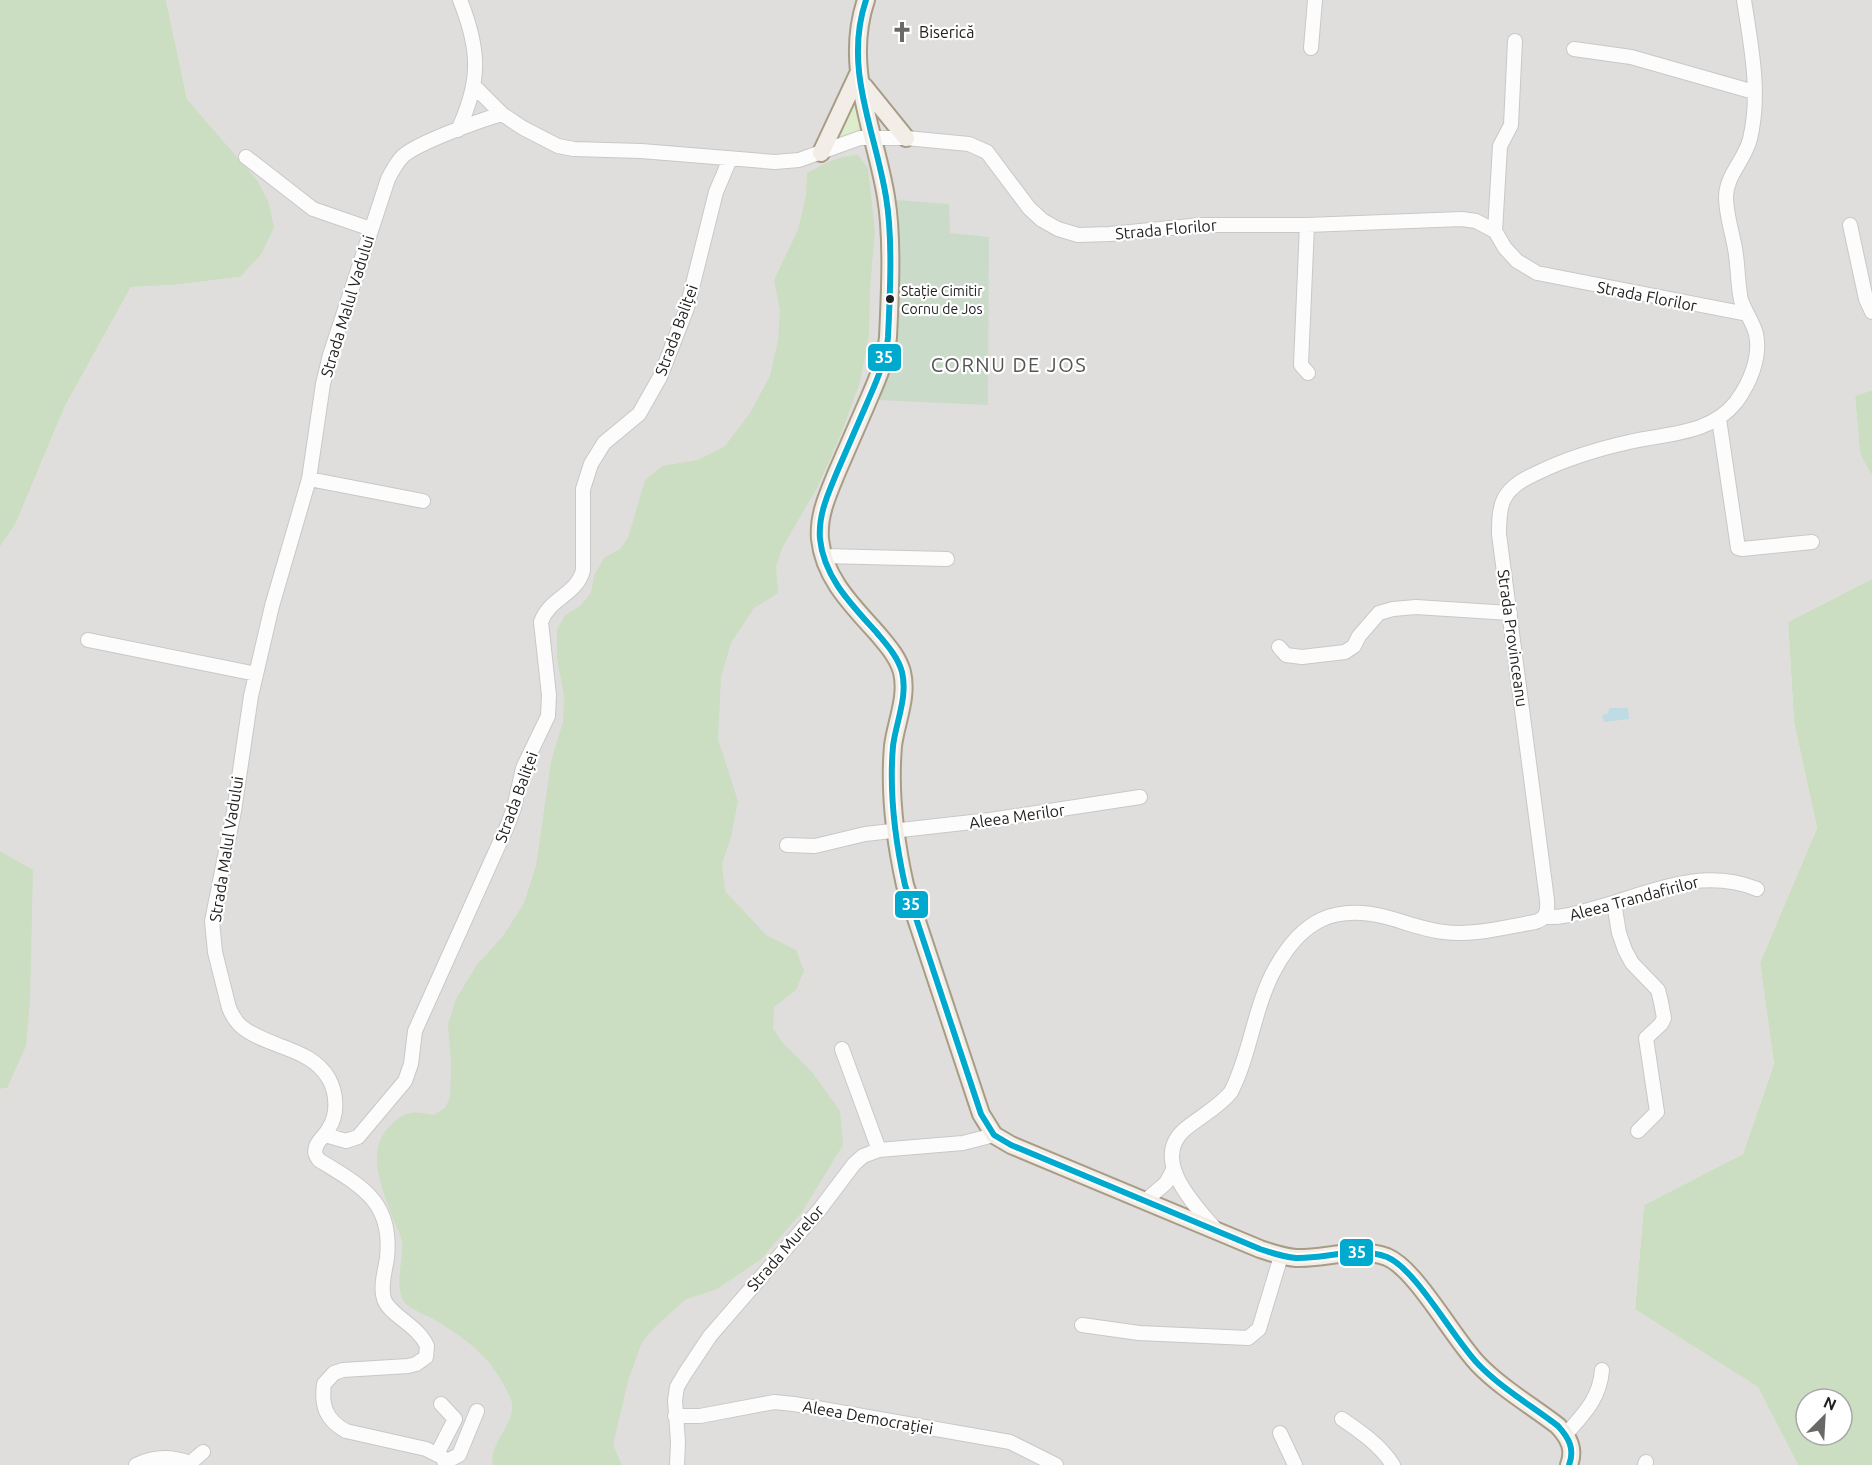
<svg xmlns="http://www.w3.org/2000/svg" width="1872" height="1465" font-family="Ubuntu,sans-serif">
<rect width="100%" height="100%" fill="#f0eeeb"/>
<path fill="#dfdedc" d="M 166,0 L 1872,0 L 1872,390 L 1855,396 L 1860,454 L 1872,476 L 1872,579 L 1788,622 L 1794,722 L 1817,828 L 1760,963 L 1774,1064 L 1743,1154 L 1644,1205 L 1635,1308 L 1758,1387 L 1798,1465 L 0,1465 L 0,1089 L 7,1088 L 33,871 L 0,851 L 0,547 L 16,523 L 65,406 L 131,287 L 174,285 L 240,277 L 257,180 L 187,99 Z"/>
<path fill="#ddeccb" d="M 855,97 L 860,124 L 857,131 L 831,141 Z"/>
<path fill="#cbdec1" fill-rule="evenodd" d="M 0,0 L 166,0 L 187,99 L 257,180 L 268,201 L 274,227 L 262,253 L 240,277 L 174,285 L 131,287 L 65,406 L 16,523 L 0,547 Z
M 858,155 L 868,168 L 875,232 L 870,288 L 869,335 L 860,382 L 841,434 L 818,486 L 782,548 L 776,567 L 778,593 L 754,608 L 731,643 L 721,677 L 718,739 L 738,801 L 731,837 L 722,864 L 725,891 L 766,935 L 796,950 L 804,971 L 796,990 L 774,1007 L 773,1029 L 783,1043 L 812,1072 L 840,1111 L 843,1145 L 802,1212 L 760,1260 L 717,1289 L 686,1299 L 657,1325 L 642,1342 L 628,1381 L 613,1445 L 622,1465 L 493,1465 C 487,1443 521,1420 510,1397 C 492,1358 471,1342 435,1320 C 427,1315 414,1311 407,1305 C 392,1291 404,1260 402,1242 C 401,1235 397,1228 394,1221 C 384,1193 364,1152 389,1127 C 405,1110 413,1111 434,1115 L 445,1108 L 450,1097 L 451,1065 L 448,1024 L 456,999 L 476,966 L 503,936 L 524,903 L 536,866 L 551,761 L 563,722 L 564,696 L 557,658 L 557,630 L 565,615 L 580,606 L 591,593 L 594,575 L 604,558 L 620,549 L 628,538 L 645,480 L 662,466 L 698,460 L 725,446 L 750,413 L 770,376 L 778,340 L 780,311 L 774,280 L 798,230 L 806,195 L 807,173 C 824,164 838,156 858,155 Z
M 1872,390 L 1872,476 L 1860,454 L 1855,396 Z
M 1872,579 L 1872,1465 L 1798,1465 L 1758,1387 L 1635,1309 L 1644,1205 L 1743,1154 L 1774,1064 L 1760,963 L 1817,828 L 1794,722 L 1788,622 ZM 1806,1399 L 1842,1399 L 1842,1435 L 1806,1435 Z
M 0,851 L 33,870 L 30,1000 L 26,1046 L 7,1088 L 0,1089 Z"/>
<path fill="#cadbca" d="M 896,200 L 949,204 L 950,233 L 989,237 L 988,405 L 878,400 L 896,341 Z"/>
<path fill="#bfdbe3" d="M 1610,708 L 1628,708 L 1629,719 L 1604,722 L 1602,715 L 1607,714 Z"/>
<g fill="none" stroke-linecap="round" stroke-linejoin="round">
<defs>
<path id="minor" d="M 1311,48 L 1315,0
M 1574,49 L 1631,57 L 1754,92
M 475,87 L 502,114 L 523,128 L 558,146 L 574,149 L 641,151 L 775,162 L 799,160 L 860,138 L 906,138 L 969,144 L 987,152 L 1029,208 L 1042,220 L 1058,229 L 1078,235 L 1110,234 L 1201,225 L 1307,225 L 1462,219 L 1476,221 L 1495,231 L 1505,248 L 1517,261 L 1537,273 L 1747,314
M 458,130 C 481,81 480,50 460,0
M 246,157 L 313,209 L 371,229
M 1307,225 L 1301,365 L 1308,373
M 1850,225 L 1866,299 L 1872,312
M 1495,231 L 1500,146 L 1511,125 L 1515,41
M 1719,419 L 1738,548 L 1742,549 L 1812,542
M 309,479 L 423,501
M 823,556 L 947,559
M 88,640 L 256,674
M 1279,647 L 1286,655 L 1302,657 L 1345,652 L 1354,646 L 1359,636 L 1379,613 L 1393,609 L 1416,607 L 1510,613
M 787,845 L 815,846 L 865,834 L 990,820 L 1140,797
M 1614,903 L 1619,933 L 1625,950 L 1632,963 L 1658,990 L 1661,1002 L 1664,1018 L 1661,1024 L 1646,1038 L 1657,1112 L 1638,1131
M 1545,917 C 1564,918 1581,912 1599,907 C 1652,892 1702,867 1757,889
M 842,1049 L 879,1150
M 325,1135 L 346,1141 L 358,1137 L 405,1081 L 411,1064 L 415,1031 L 508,824 L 514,808 L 523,768 L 548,716 L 549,695 L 541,622 C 549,598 577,595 583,570 L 583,489 L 591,464 L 604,443 L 639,414 L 660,377 L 687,308 L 716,192 L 730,159
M 1145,1201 L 1166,1183 L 1173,1170
M 1216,1230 C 1196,1206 1150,1161 1184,1130 C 1199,1117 1218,1108 1231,1092 C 1251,1053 1254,1006 1276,967 C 1302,921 1333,904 1386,917 C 1405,922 1424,930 1444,932 C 1474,936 1505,927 1535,922 C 1546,919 1548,912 1547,900 L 1499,534 C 1499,523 1499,509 1504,499 C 1511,485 1526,478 1539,472 C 1568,458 1598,449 1629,442 C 1667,433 1710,435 1736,402 C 1750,383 1761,357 1756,334 C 1753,322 1745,312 1741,300 C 1738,286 1738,270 1736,255 C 1734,237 1726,217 1726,197 C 1726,175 1745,160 1750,139 C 1761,93 1751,46 1744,0
M 1082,1325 L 1139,1333 L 1248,1338 L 1259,1329 L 1281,1256
M 675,1416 L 700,1416 L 774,1402 L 794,1404 L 1010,1442 L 1056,1465
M 1342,1419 C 1361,1432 1380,1445 1393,1465
M 1280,1433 L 1295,1465
M 1566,1434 C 1584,1414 1600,1398 1602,1370
M 437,1454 L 455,1419 L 441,1404
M 445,1462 L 459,1455 L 477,1411
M 136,1465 C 154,1456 172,1456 190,1463 L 203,1452
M 446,1465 L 442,1457 L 426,1449 L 346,1431 C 326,1420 321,1406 324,1384 L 334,1373 L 343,1370 L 408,1366 L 416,1364 L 426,1357 L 427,1346 C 418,1325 389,1315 384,1299 C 380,1287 385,1271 387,1258 C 393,1201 361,1186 319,1160 C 316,1156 314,1153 316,1147 C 318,1140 326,1135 329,1128 C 338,1114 337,1094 329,1079 C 311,1047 268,1048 242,1027 C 236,1022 232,1015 229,1008 L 215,952 L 212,921 L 234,811 L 251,696 L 272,606 L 309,479 L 323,384 L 330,355 L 388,179 C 392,171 396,163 403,156 C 419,142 481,120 502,114
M 677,1465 L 678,1442 L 675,1400 L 677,1387 L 684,1375 L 710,1336 L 820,1209 L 854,1164 L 863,1156 L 879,1150 L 963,1143 L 994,1135
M 1645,1465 L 1646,1462"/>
<path id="major" d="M 866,0 C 843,68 875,130 886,197 C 893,238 890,295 888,337 C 886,361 876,382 867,403 C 857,426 847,449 837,472 C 828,494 818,515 820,539 C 824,578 852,605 877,633 C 887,645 898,657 902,672 C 908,697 896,722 893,746 C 889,793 895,840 905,885 L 981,1114 L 994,1135 L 1011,1145 L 1260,1249 C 1272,1253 1283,1257 1296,1258 C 1326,1259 1357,1246 1387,1257 C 1416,1269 1453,1338 1478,1364 C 1501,1388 1532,1406 1558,1426 C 1569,1438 1575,1449 1569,1465
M 864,86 L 906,138
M 821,153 L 858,74"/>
</defs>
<use href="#minor" stroke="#c9c8c7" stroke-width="16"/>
<use href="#major" stroke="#a79c86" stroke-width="20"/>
<use href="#minor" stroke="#fdfcfc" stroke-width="14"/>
<use href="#major" stroke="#f3ede7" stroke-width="16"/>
<defs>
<path id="bus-1" d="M 866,0 C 843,68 875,130 886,197 C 893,238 890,295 888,337 C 886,361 876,382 867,403 C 857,426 847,449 837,472 C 828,494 818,515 820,539 C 824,578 852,605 877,633 C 887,645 898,657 902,672 C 908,697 896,722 893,746 C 889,793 895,840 905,885 L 981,1114 L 994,1135 L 1011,1145 L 1260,1249 C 1272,1253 1283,1257 1296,1258 C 1326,1259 1357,1246 1387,1257 C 1416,1269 1453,1338 1478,1364 C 1501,1388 1532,1406 1558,1426 C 1569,1438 1575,1449 1569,1465"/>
</defs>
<use href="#bus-1" stroke="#fff" stroke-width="10"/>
<use href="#bus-1" stroke="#00a9ce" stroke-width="6"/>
</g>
<defs>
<symbol id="church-bare" viewBox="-9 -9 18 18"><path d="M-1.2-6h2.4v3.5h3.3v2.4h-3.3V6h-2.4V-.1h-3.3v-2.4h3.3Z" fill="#6a6968" stroke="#fff" stroke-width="2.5" paint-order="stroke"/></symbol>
</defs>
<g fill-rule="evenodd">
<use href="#church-bare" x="887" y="17" width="30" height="30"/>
</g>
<circle fill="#222" stroke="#fff" stroke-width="2" cx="890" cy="299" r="5"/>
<g text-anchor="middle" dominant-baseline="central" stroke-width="4.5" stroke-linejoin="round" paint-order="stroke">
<g font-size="14" fill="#222" stroke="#fff" text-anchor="start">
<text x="901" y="291">Stație Cimitir<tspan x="901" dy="18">Cornu de Jos</tspan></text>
</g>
<g font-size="16" fill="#222" stroke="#fff" text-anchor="start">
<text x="919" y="32">Biserică</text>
</g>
<g font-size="16" fill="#222" stroke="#fff">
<text transform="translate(1166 229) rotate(-5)">Strada Florilor</text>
<text transform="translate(1647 296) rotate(11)">Strada Florilor</text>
<text transform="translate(347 306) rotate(-73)">Strada Malul Vadului</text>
<text transform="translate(676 330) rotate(-70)">Strada Baliței</text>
<text transform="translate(1513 638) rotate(82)">Strada Provinceanu</text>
<text transform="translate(516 797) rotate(-70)">Strada Baliței</text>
<text transform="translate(1017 816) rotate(-8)">Aleea Merilor</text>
<text transform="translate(226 849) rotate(-81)">Strada Malul Vadului</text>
<text transform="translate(1634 898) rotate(-15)">Aleea Trandafirilor</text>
<text transform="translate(785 1248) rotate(-49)">Strada Murelor</text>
<text transform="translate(868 1417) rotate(10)">Aleea Democrației</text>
</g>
<g font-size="20" letter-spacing="1.5" fill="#555" stroke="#fff">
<text x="1009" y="364">CORNU DE JOS</text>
</g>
</g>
<g stroke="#fff" stroke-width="2">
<rect x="867" y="343" width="35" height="29" rx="6" fill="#00a9ce"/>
<rect x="894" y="890" width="35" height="29" rx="6" fill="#00a9ce"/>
<rect x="1339" y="1238" width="35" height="29" rx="6" fill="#00a9ce"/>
</g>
<g font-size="16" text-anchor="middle" font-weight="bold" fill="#fff">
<text x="884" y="363">35</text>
<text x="911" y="910">35</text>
<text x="1357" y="1258">35</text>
</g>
<g transform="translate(1824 1417) rotate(24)"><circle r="28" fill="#ffffff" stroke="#a7a7a7" stroke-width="1.5"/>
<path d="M0-4.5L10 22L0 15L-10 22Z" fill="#6a6968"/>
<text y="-9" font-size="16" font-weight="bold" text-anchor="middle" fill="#222222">N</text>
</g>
</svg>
